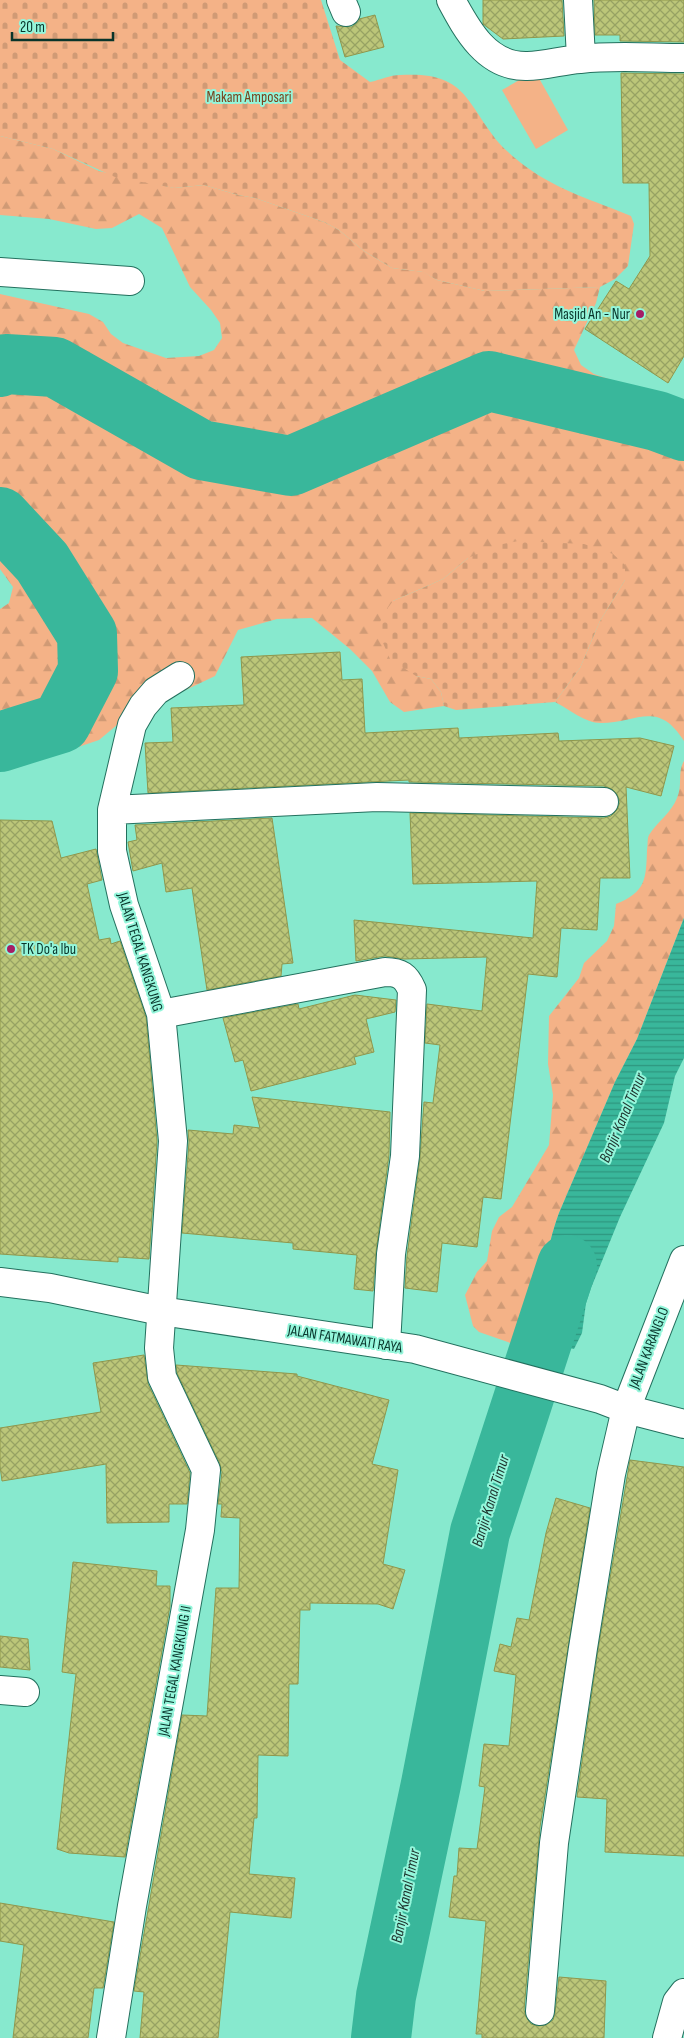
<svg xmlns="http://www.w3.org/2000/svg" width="684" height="2038" font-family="'Sofia Sans Condensed',sans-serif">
<defs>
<pattern id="forest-firs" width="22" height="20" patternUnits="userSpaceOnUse" patternTransform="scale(1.25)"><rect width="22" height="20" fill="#f4b287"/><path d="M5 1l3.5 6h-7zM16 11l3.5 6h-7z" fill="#d09a75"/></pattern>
<pattern id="cemetery-stones" width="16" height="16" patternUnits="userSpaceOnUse" patternTransform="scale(1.25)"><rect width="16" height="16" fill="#f4b287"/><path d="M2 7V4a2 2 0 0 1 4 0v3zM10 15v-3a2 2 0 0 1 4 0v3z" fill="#d09a75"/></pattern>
<pattern id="water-rules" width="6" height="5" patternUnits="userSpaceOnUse" patternTransform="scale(1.25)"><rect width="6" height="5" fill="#39b79b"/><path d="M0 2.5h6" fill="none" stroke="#2e967f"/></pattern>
<pattern id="building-cross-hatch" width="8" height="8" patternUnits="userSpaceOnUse" patternTransform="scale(1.25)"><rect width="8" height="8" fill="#bcc679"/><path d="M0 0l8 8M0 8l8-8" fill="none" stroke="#97a263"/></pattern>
</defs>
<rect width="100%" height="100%" fill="#87e9ce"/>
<path fill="url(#forest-firs)" d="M 0,136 L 53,149 L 99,171 L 174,188 L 204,185 L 238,195 L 255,198 L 324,222 L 339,230 L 364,251 L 392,268 L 424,272 L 437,280 L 485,291 L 600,287 L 596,303 L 574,350 L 581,365 L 594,374 L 676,402 L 684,403 L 684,741 C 658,699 636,723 601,723 C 585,723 569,709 555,702 L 580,668 L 600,621 L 625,580 L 468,558 L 443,579 L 393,601 L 416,676 L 431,679 L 441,692 L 444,706 L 404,712 L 390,702 L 372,671 L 350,649 L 312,618 L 277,619 L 238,630 L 215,676 L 123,720 L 99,740 L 10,770 L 0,771 L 0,609 L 9,603 L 13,587 L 0,569 L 0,294 L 89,314 L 103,322 L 111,334 L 123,343 L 166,358 L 199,356 L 214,350 L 222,338 L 220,323 L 211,310 L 190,287 L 162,228 L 139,214 L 112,228 L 96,229 L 49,219 L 0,215 Z
M 684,761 L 684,918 L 637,1039 L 615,1082 L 559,1213 C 550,1237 546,1262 540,1288 C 536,1307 530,1320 530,1340 L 519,1346 L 479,1332 L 473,1326 L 465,1295 L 477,1272 L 487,1261 L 492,1231 L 499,1217 L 512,1207 L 549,1145 L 553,1095 L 548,1064 L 549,1016 L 579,978 L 584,963 L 607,941 L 614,926 L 616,904 C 646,892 646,879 647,850 C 648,845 647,839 649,835 C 657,822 672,812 677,798 C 683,785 677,772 684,761 Z"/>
<path fill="url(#cemetery-stones)" d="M 0,0 L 321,0 L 340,60 L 370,82 C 380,80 390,75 400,75 C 466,71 465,101 499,143 C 506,151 516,159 525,166 C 557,190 595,201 631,216 L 634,224 L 628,266 L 615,279 L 600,287 L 485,291 L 437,280 L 423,272 L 392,268 L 364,251 L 339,230 L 324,222 L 255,198 L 238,195 L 204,185 L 174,188 L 115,177 L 53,149 L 0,136 Z
M 518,541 L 584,544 L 613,554 L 625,565 L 625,580 L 600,621 L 580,668 L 555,702 L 456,710 L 444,706 L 441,692 L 431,679 L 416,676 L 390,659 L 377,629 L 384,613 L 393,601 L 443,579 L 468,558 L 498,545 Z"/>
<path fill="#f4b287" d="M 535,71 L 568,130 L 536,149 L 502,90 Z"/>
<path fill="url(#water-rules)" d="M 684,918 L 684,1058 L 675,1076 L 664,1123 L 620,1217 L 591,1288 L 586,1303 L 582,1333 L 574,1349 L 530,1340 C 530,1320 536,1307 540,1288 C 546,1262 550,1237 559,1213 L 615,1082 L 637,1039 Z"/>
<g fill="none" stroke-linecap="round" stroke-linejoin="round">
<path stroke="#39b79b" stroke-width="60" d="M 0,367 L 6,364 L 55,367 L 201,450 L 291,466 L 489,381 L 657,421 L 684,431
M 0,517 L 42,562 L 87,634 L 88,671 L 61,723 L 0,742
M 381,2038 L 386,1996 L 431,1784 L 480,1532 L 567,1265"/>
</g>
<path fill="url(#building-cross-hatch)" stroke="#8f974c" d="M 483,0 L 562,0 L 564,36 L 503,39 L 483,24 Z
M 594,0 L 684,0 L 684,42 L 620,41 L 620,35 L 595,35 Z
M 375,15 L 384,47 L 345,57 L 336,26 L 352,27 L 359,19 Z
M 621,73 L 684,74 L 684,356 L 668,383 L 585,329 L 616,281 L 629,289 L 650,256 L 649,183 L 623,183 Z
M 340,652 L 342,680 L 362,679 L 365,733 L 458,728 L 459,738 L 558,733 L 559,741 L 640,738 L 674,746 L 661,796 L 626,787 L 630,878 L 600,878 L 597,930 L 561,928 L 557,977 L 528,974 L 501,1199 L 483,1197 L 477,1247 L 442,1243 L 437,1292 L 405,1288 L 407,1256 L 420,1158 L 424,1102 L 433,1103 L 440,1045 L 425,1043 L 427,1004 L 482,1011 L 487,957 L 404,959 L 385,956 L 356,961 L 354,920 L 533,938 L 537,881 L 413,884 L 410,813 L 604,818 L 611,816 L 617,810 L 620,802 L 617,794 L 612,789 L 604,786 L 409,782 L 409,780 L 148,793 L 145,743 L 173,742 L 171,708 L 244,705 L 241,657 Z
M 272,818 L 293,963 L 282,964 L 281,976 L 207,990 L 192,888 L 166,892 L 162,863 L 133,871 L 128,842 L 137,840 L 135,825 Z
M 0,820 L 52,821 L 61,858 L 96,849 L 102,880 L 87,884 L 99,940 L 110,938 L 111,944 L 120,941 L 146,1017 L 157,1141 L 149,1259 L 118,1257 L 118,1262 L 0,1254 Z
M 355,995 L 396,1000 L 395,1012 L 366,1019 L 374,1052 L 354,1057 L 356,1064 L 251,1091 L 243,1060 L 235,1062 L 223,1018 L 298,1004 L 299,1009 Z
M 252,1097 L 390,1112 L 389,1155 L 376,1252 L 373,1291 L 354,1289 L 357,1255 L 293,1249 L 293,1243 L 182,1233 L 189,1142 L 188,1130 L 233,1134 L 234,1125 L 260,1128 Z
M 144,1355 L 148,1384 L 190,1473 L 187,1504 L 169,1504 L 169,1522 L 107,1523 L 106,1464 L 2,1481 L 0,1466 L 0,1428 L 101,1412 L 93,1363 Z
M 176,1365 L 297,1374 L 297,1376 L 389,1400 L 372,1464 L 398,1470 L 383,1564 L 405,1570 L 393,1609 L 378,1604 L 310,1603 L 310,1610 L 300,1610 L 298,1684 L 289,1684 L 288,1756 L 258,1755 L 257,1818 L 254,1818 L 249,1874 L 295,1878 L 291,1918 L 230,1912 L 218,2038 L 140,2038 L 144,1992 L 134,1991 L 182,1715 L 207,1716 L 216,1588 L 239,1588 L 240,1518 L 221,1517 L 222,1504 L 218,1504 L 222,1472 L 220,1464 L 177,1373 Z
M 630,1460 L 684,1467 L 684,1856 L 605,1852 L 607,1799 L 577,1797 L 598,1650 Z
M 556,1498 L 590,1508 L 540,1827 L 524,2010 L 526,2017 L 531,2024 L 538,2026 L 546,2025 L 553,2020 L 555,2013 L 559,1977 L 606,1981 L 604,2038 L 482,2038 L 482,2034 L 476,2034 L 486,1921 L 449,1917 L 454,1876 L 457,1876 L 459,1848 L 477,1849 L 485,1787 L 479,1786 L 484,1744 L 509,1746 L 516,1675 L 494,1671 L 500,1644 L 511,1647 L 517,1618 L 529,1620 L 546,1533 Z
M 73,1562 L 157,1571 L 156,1586 L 170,1586 L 170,1606 L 125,1857 L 69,1853 L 57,1849 L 76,1674 L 62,1672 Z
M 0,1636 L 28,1639 L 30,1670 L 0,1667 Z
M 0,1903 L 114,1922 L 103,1988 L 94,1988 L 88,2038 L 13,2038 L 24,1945 L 0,1941 Z"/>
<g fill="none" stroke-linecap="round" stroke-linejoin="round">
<defs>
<path id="minor" d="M 341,0 L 346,12
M 451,0 C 467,30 487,67 527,66 C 545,66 563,60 580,59 C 614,55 650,58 684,58
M 578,0 L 581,58
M 0,272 L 130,281
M 112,810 L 377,797 L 604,802
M 161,1014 L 385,972 C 400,972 406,976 412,990 L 405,1156 L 391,1254 L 386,1345
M 0,1690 L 25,1692
M 540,2011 L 554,1843 L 583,1648 L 611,1474 L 626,1409 L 684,1260
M 111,2038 L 132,1906 L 200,1530 L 206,1470 L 162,1377 L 159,1348 L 173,1141 L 161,1014 L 124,905 L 112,851 L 112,810 L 132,725 L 143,706 L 156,691 L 180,676
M 667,2038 L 677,2002 L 684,1993"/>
<path id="primary" d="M 0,1282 L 50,1288 L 161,1311 L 415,1349 L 600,1399 L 626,1409 L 684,1424"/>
</defs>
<use href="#minor" stroke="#23705e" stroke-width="30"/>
<use href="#primary" stroke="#23705e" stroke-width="30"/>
<use href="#minor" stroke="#fff" stroke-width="28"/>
<use href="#primary" stroke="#fff" stroke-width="28"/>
</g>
<g fill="#a51d65" stroke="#94f6db" stroke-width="2">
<circle cx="640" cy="314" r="5"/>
<circle cx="11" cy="949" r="5"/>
</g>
<g text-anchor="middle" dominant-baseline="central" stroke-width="4" stroke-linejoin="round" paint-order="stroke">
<g font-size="15" fill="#77431d" stroke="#94f6db">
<text x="249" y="97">Makam Amposari</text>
</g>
<g font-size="15" fill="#08342a" stroke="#94f6db" text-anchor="end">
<text x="630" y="314">Masjid An - Nur</text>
<text x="21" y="949" text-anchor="start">TK Do'a Ibu</text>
</g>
<g font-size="15" fill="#08342a" stroke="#94f6db">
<text transform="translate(140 952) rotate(73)">JALAN TEGAL KANGKUNG</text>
<text transform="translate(345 1339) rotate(9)">JALAN FATMAWATI RAYA</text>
<text transform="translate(649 1348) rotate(-69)">JALAN KARANGLO</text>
<text transform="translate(175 1671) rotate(-80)">JALAN TEGAL KANGKUNG II</text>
</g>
<g font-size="16" font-style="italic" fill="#1d322c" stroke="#94f6db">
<text transform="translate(623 1118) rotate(-67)">Banjir Kanal Timur</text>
<text transform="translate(491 1501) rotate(-73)">Banjir Kanal Timur</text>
<text transform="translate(406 1896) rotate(-79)">Banjir Kanal Timur</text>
</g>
</g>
<path d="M12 32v8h101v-8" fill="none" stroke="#08342a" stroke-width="2.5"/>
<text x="20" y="32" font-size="15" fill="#08342a" stroke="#94f6db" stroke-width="4" paint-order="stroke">20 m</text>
</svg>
